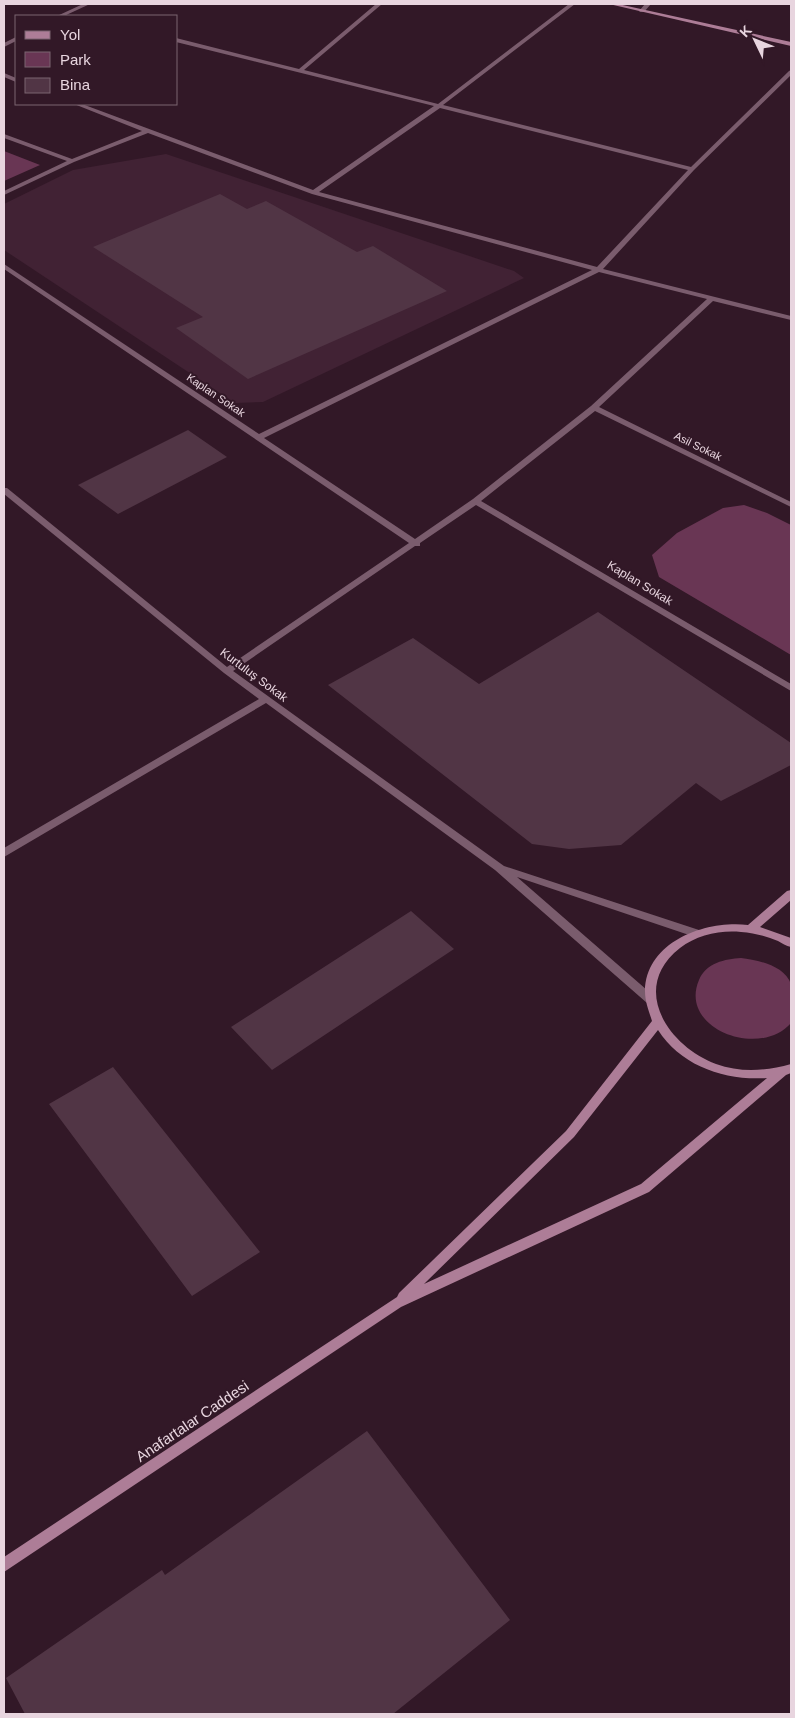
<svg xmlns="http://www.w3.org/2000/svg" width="795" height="1718" font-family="Arial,sans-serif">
<rect width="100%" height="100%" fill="#321827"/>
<path fill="#412234" d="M 166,154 L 514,271 L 524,278 L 263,402 L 235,403 L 4,250 L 4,204 L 73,170 Z"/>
<path fill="#693654" d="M 4,151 L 40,165 L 4,181 Z
M 744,505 L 767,513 L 791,525 L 791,655 L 659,577 L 652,555 L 677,533 L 723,508 Z
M 741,958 C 757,960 784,965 791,984 C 794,994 791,1011 791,1023 C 760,1059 678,1029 699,980 C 706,963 725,959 741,958 Z"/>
<path fill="#513545" d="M 220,194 L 247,209 L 266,201 L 357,252 L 373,246 L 447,291 L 248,379 L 176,328 L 203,317 L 93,247 Z
M 188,430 L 227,457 L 118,514 L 78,485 Z
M 598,612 L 791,743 L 791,765 L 721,801 L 696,783 L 621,845 L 569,849 L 532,844 L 328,685 L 413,638 L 479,684 Z
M 411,911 L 454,949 L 272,1070 L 231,1027 Z
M 113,1067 L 260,1252 L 192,1296 L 49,1104 Z
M 367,1431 L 510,1620 L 393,1714 L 25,1714 L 6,1678 L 162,1570 L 165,1575 Z"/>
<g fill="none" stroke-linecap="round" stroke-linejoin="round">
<path fill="#7a5c6d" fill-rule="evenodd" d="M 83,4 L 90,4 L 64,16 L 57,16 Z
M 376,4 L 382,4 L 304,70 L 438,104 L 569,4 L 575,4 L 443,105 L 691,167 L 789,71 L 791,70 L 791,75 L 694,170 L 603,269 L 791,316 L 791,320 L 713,301 L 599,407 L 791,502 L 791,507 L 595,411 L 481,501 L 791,684 L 791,691 L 476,505 L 420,543 L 420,546 L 415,546 L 233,671 L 504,866 L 699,930 L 700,933 L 699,936 L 695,937 L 517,877 L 655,997 L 656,1000 L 655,1003 L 651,1004 L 647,1003 L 495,870 L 266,703 L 4,857 L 4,848 L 259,699 L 224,673 L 4,494 L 4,488 L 7,488 L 227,667 L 409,543 L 4,269 L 4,264 L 259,434 L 592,270 L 312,194 L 148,133 L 74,162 L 4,195 L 4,191 L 67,161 L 4,138 L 4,134 L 72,159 L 142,131 L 74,104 L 82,104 L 313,190 L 434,106 L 176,42 L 176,38 L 299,69 ZM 440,108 L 688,170 L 597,267 L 319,192 ZM 599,272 L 707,299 L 591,406 L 473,499 L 415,539 L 264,438 Z
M 645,4 L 651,4 L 644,12 L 640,12 L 639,11 Z
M 16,37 L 16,41 L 4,47 L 4,43 Z
M 4,73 L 16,78 L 16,82 L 4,77 Z"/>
<path fill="#ad7d97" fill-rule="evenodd" d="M 609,4 L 618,4 L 791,42 L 791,46 Z
M 791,890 L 791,900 L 760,927 L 791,938 L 791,947 C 786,946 782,943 778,941 C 766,936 754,933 741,932 C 720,930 697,935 680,948 C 629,988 668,1046 716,1064 C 741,1073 766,1071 791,1064 L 791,1073 L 786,1075 L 649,1192 L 401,1307 L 4,1572 L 4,1557 L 397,1297 L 399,1293 L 566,1131 L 652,1021 C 649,1011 645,1002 645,991 C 646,941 706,920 748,925 L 787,891 ZM 658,1030 C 681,1066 725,1081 767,1078 L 641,1184 L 424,1284 L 574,1137 Z"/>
</g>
<g text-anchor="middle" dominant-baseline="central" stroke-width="4" stroke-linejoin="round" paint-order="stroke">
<g font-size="11" fill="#e8d5df" stroke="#321827">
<text transform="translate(216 395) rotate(34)">Kaplan Sokak</text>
<text transform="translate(698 446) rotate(26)">Asil Sokak</text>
</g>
<g font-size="12" fill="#e8d5df" stroke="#321827">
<text transform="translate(640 583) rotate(31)">Kaplan Sokak</text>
<text transform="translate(254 675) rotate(37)">Kurtuluş Sokak</text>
</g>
<g font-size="15" fill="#e8d5df" stroke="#321827">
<text transform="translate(192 1421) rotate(-34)">Anafartalar Caddesi</text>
</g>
</g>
<rect width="795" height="1718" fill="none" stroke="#e8d5df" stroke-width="10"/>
<rect x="15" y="15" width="162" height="90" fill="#321827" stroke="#7b6471"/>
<rect x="25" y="31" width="25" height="8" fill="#ad7d97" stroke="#7b6471"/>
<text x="60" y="40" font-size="15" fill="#e8d5df">Yol</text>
<rect x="25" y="52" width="25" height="15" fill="#693654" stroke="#7b6471"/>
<text x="60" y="65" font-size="15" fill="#e8d5df">Park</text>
<rect x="25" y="78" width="25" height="15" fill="#513545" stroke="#7b6471"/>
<text x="60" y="90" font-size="15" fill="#e8d5df">Bina</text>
<g transform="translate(755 40) rotate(313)" stroke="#321827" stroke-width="4" paint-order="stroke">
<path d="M0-4L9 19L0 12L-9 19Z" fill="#e8d5df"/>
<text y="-8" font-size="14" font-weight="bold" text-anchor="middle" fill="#e8d5df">K</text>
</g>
</svg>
